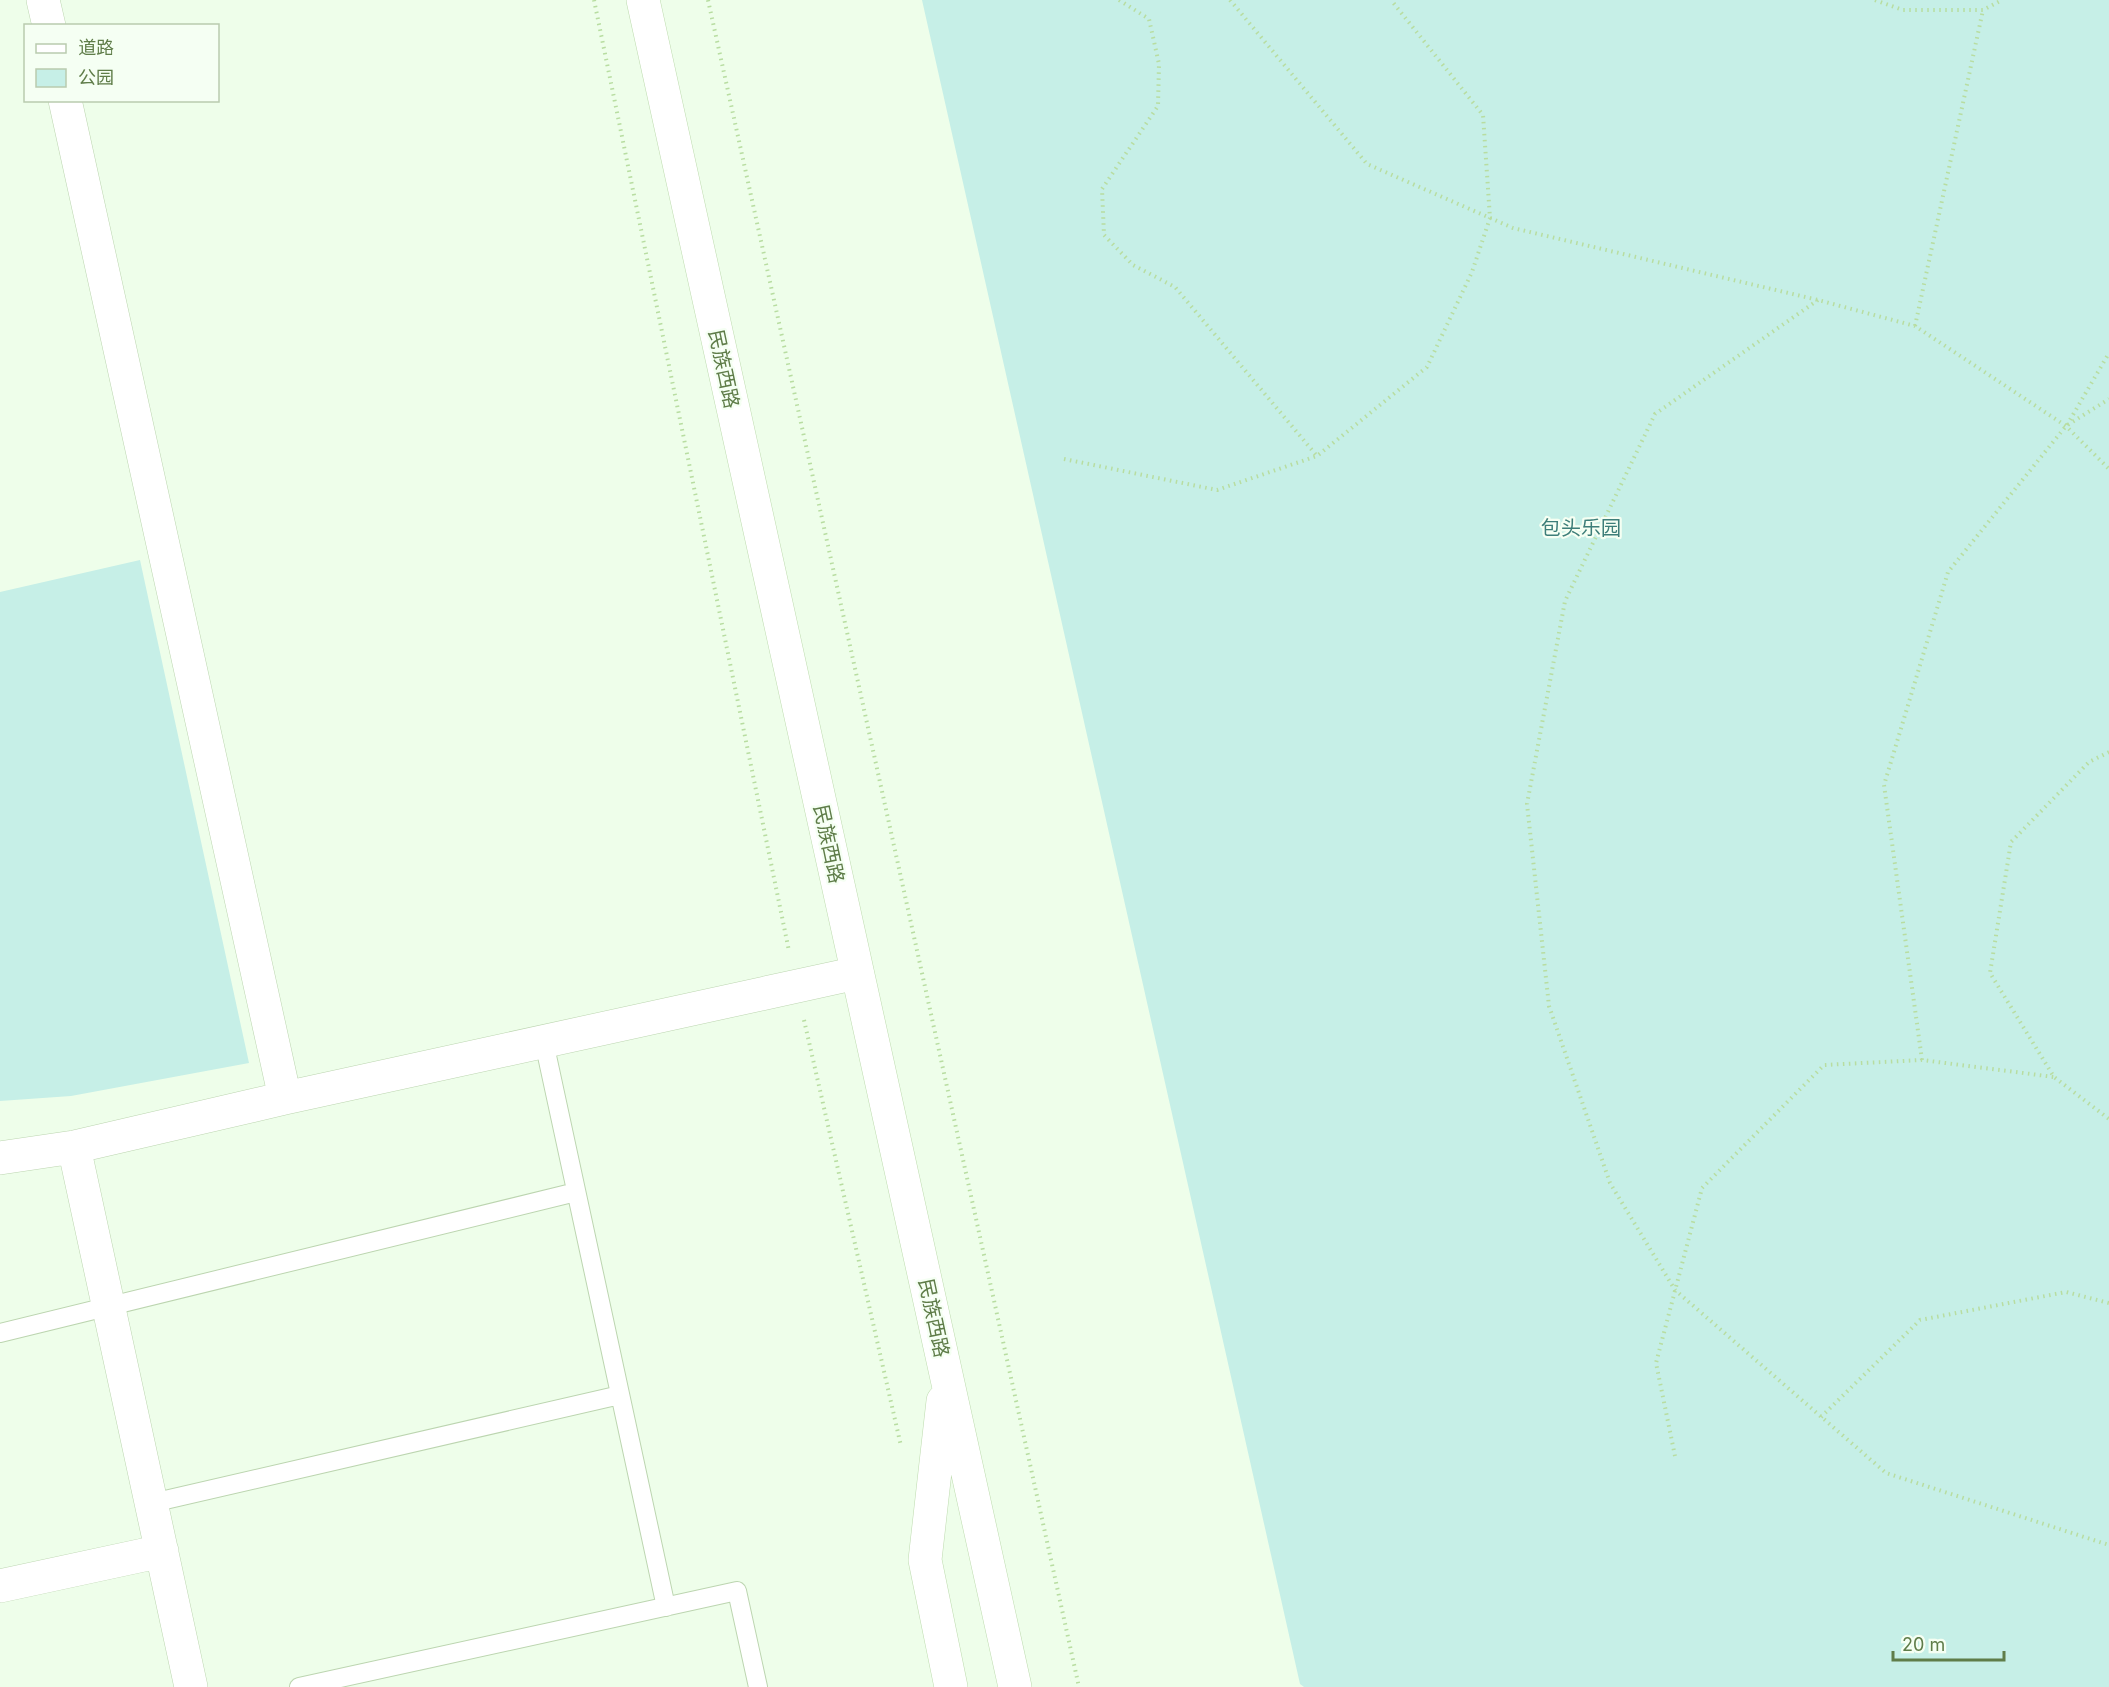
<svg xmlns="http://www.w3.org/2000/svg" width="2109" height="1687" font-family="Inter,'Noto Sans SC',sans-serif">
<rect width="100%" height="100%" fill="#eefeea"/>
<path fill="#c6efe7" d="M 922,0 L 2109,0 L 2109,1687 L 1304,1687 L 1300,1684 Z
M 140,560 L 249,1063 L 71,1096 L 0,1101 L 0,592 Z"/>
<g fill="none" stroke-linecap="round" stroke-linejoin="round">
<defs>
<path id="lane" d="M 544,1042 L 666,1607
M 0,1333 L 576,1192
M 152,1503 L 620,1395
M 299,1687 L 737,1591 L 758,1687"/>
<path id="street" d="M 43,0 L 49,26
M 65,100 L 285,1098
M 74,1147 L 191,1687
M 0,1158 L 74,1147 L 285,1098 L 857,973
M 0,1586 L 162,1551"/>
<path id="secondary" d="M 643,0 L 1015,1687
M 943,1401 L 925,1560 L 951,1687"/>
</defs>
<use href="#lane" stroke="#bcd5b0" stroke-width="20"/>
<use href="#street" stroke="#bcd5b0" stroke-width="34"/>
<use href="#secondary" stroke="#bedbaf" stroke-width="34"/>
<path stroke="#b8dda1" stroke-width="4" stroke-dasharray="1.5 4.5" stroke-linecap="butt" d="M 594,0 L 789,951
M 708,0 L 1079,1687
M 1119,0 L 1149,19 L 1159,64 L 1158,106 L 1102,189 L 1104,235 L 1133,265 L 1175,287 L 1317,456
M 1230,0 L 1367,164 L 1513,228 L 1818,300 L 1915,326 L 2066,426 L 2109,469
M 1875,0 L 1903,10 L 1983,10 L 2002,0
M 1818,300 L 1655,414 L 1565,601 L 1527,804 L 1549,1006 L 1610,1183 L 1675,1290 L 1886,1473 L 2109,1545
M 1915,326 L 1983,10
M 2067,425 L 2109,353
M 1064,459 L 1217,490 L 1317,456 L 1427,367 L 1472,272 L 1490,218 L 1483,115 L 1391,0
M 2109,752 L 2089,762 L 2011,842 L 1990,973 L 2054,1077 L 2109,1119
M 804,1020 L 901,1446
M 1922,1060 L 1884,785 L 1948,572 L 2066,426 L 2109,399
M 1821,1417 L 1920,1320 L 2066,1292 L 2109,1303
M 1675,1456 L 1656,1363 L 1702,1188 L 1824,1065 L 1922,1060 L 2054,1077"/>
<use href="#lane" stroke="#fff" stroke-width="18"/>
<use href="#street" stroke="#fff" stroke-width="33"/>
<use href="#secondary" stroke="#fff" stroke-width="33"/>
</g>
<g text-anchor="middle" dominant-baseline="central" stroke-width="4.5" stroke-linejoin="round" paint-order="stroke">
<g font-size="20" fill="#5f7d49" stroke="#f5fff3">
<text transform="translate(724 369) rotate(78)">民族西路</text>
<text transform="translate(829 844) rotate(78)">民族西路</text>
<text transform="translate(934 1318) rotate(78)">民族西路</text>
</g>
<g font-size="20" fill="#3d7e79" stroke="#f5fff3">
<text x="1581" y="528">包头乐园</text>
</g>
</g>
<rect x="24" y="24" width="195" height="78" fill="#f5fff3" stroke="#b9cbaf" stroke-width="1.5"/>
<rect x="36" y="44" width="30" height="9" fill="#ffffff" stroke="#b9cbaf" stroke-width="1.5"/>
<text x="78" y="54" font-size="18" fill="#5f7d49">道路</text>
<rect x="36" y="69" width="30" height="18" fill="#c6efe7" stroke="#b9cbaf" stroke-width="1.5"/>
<text x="78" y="84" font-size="18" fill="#5f7d49">公园</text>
<path d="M1893 1651v9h111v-9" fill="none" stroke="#5f7d49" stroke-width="3"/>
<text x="1902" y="1651" font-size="18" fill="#5f7d49" stroke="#f5fff3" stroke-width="4.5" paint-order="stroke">20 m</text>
</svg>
